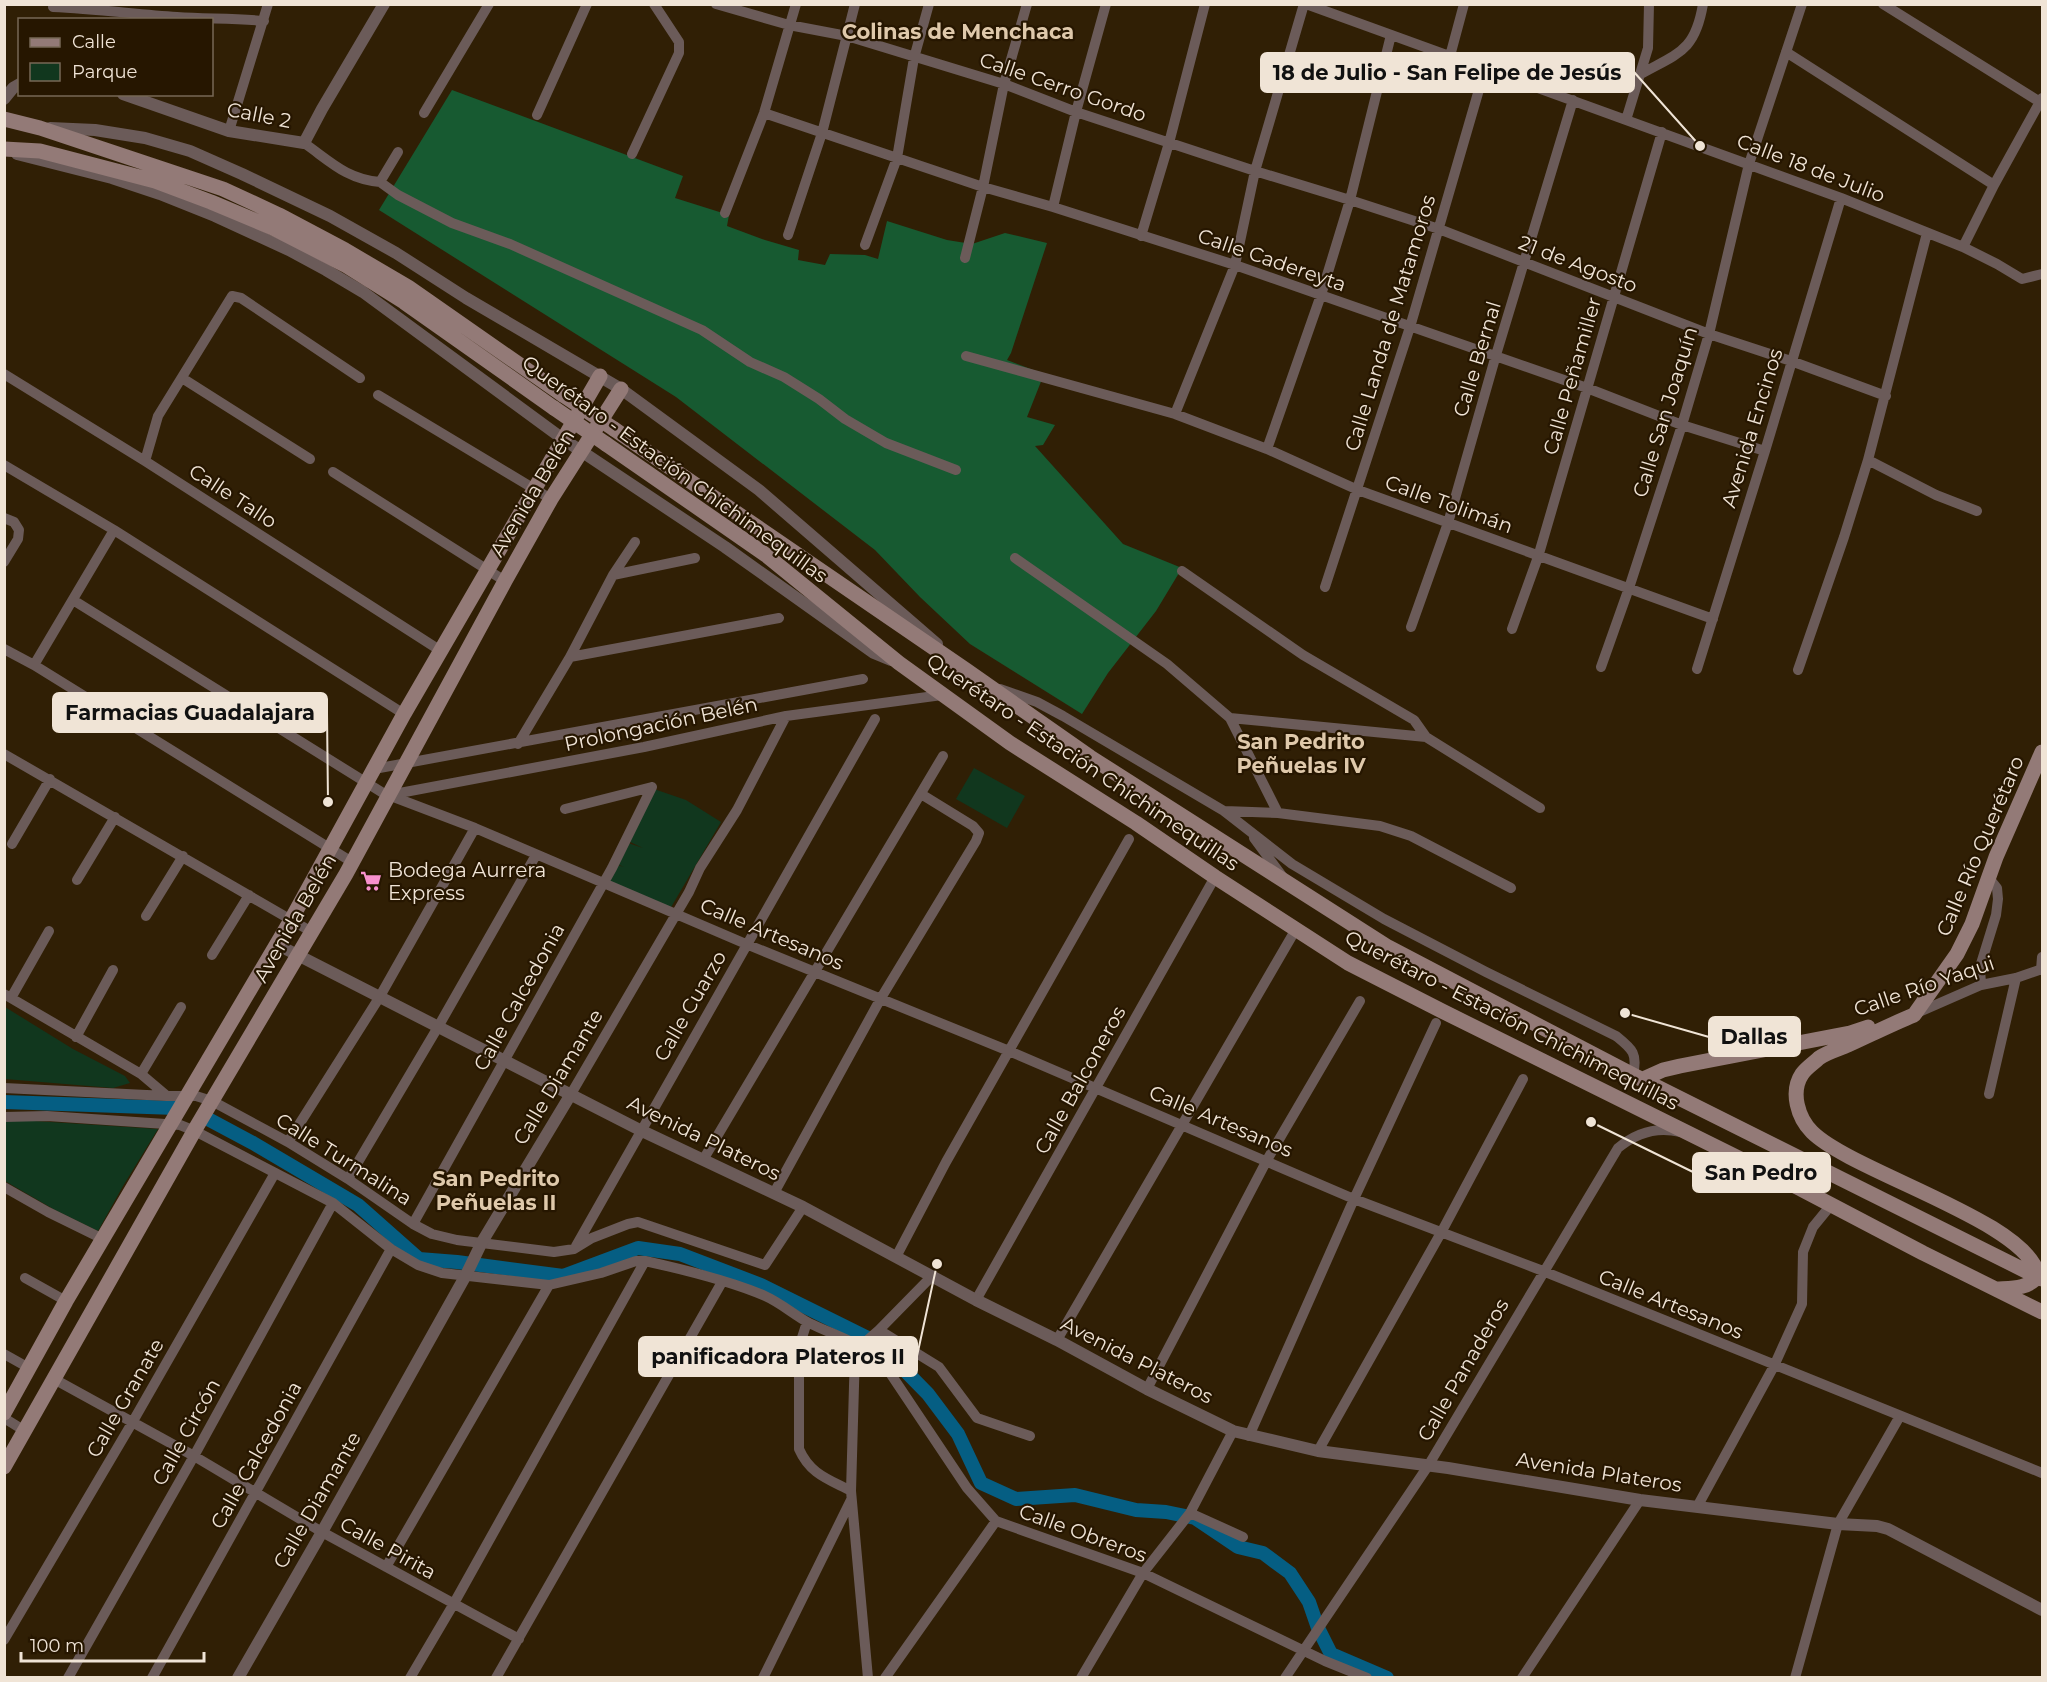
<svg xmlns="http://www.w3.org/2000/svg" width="2047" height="1682" font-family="Montserrat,sans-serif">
<rect width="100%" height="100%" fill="#301f05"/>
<path fill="#11371e" d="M 974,768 L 1025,796 L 1007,828 L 956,799 Z
M 654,789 L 686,800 L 721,822 L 670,909 L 605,883 L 617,865 L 624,867 L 617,864 L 628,843 L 643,848 L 628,841 Z
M 5,1007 L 73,1049 L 125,1076 L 130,1083 L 113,1088 L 5,1079 Z
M 4,1119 L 158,1129 L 123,1186 L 98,1231 L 55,1210 L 5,1181 Z"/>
<path fill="#175a31" d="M 452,90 L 683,176 L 675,198 L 729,215 L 727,226 L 765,240 L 799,250 L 798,260 L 825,265 L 830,254 L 865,255 L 878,259 L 887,221 L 947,240 L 972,244 L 1005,233 L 1047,243 L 1011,353 L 1007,360 L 1044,374 L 1027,417 L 1055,425 L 1043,445 L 1035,446 L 1123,544 L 1182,568 L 1156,611 L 1108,673 L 1082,714 L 970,644 L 920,597 L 875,550 L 676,397 L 379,210 Z"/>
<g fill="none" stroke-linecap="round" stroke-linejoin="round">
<path stroke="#055e83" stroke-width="14" d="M 4,1102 L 176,1108
M 208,1119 L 253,1143 L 358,1205 L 419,1259 L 457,1262 L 563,1276 L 638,1248 L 680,1254 L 761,1285 L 878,1343 L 928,1394 L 958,1434 L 981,1483 L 1016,1499 L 1075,1495 L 1136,1510 L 1166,1512 L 1195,1518 L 1238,1547 L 1263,1553 L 1290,1573 L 1309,1602 L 1318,1628 L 1331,1654 L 1387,1678"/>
<path stroke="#6b5b59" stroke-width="10" d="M 716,4 L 789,25 L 847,36 L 1004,84 L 1076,112 L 1255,171 L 1350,200 L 1439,229 L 1709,334 L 1791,361 L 1886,396
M 1306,4 L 1841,198 L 1963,247 L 1997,264 L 2022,279 L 2042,274
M 1883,4 L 2040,102
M 53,7 C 94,9 135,14 177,17 C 206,19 235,18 264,21
M 1786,52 L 1994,185
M 1450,56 L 1464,4
M 1639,75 C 1678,53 1695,52 1703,4
M 424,113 L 489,4
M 764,113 L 983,187 L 1053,207 L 1235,265 L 1587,388 L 1682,425 L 1765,451
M 537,115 L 587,4
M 1626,120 L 1648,48 L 1649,4
M 229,131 L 268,4
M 304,143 C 330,161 346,179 380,182 L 398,152
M 632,154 L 679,53 L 679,42 L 654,4
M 380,182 L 398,195 L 452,223 L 510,244 L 702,330 L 750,362 L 784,377 L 819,399 L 845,419 L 886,443 L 956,470
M 1053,207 L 1076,112 L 1106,4
M 725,213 L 764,113 L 796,4
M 788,235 L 822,133 L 855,4
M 1141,236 L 1169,143 L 1205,4
M 865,245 L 897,158 L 914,58 L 929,4
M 1963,247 L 1994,185 L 2042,98
M 965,258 L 983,187 L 1004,84 L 1027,4
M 966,356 L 1175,414 L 1267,449 L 1358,490 L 1713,619
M 4,374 L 145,461 L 441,651
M 182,378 L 310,459
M 378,395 L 551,499
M 1175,414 L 1235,265 L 1255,171 L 1304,4
M 1267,449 L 1321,295 L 1350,200 L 1391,35
M 1868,460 L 1936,495 L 1977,511
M 145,461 L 158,416 L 232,296 L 241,298 L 360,378
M 4,465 L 114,530 L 404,714
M 333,472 L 505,581
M 4,518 L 14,522 L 19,530 L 18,539 L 4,562
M 1015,558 L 1167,664 L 1230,718 L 1426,737
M 1182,571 L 1303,655 L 1414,720 L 1426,737 L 1540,808
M 613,575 L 695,558
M 1325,587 L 1410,327 L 1485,69
M 73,600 L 383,793 L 475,828 L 746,944 L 1009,1051 L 1354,1199 L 1543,1271 L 2042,1473
M 1411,627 L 1448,523 L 1496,355 L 1573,100
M 1512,629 L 1538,557 L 1662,132
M 4,649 L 34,665 L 352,862
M 570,657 L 779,618
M 34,665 L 114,530
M 1601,667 L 1629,588 L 1682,425 L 1709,334 L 1749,164 L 1802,4
M 1697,669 L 1765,451 L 1841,198
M 1798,670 L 1844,537 L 1868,460 L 1927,233
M 1000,689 L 1037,702 L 1063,716 L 1224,811 L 1292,864 L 1384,919 L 1486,972 L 1616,1036 C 1632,1049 1638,1053 1633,1075
M 1230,718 L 1278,813
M 518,744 L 570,657 L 613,575 L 635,542
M 4,754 L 312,932
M 374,769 L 863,679
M 389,795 L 644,747 L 786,716 L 942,695
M 565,809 L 652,787
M 1225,811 L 1278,813 L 1380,826 L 1411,836 L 1511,888
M 1254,838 L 1282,876
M 12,844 L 50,779
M 77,880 L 115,817
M 146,916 L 183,856
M 212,955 L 249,895
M 2041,970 L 2042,957
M 1981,985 L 1980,967 L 1996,915 L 1998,899 L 1997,888 L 1989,878
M 4,994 L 141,1074 L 167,1096
M 11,998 L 49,931
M 1917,1013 L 1981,985 L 2016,978 L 2042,969
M 76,1037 L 113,970
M 141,1074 L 181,1007
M 4,1088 L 167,1096 L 196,1096 L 212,1101 L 288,1142 L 348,1179 L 413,1224 L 432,1234 L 457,1240 L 554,1252 L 574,1249 L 592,1238 L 628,1224 L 638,1222 L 765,1265 L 803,1207
M 571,1094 L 689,892 L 700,868 L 737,810 L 786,716
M 1989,1094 L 2016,978
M 4,1117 L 47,1116 L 180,1125 L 195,1131 L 333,1203 L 391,1249 L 418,1265 L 442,1273 L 549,1285 L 601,1273 L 636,1261 L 645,1261 C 681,1269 731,1281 765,1296 C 781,1303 794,1315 809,1323 C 834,1335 861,1343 882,1361 L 967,1488 L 996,1521 L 1143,1573 L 1325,1661 L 1367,1678
M 288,1142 L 379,998 L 475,828
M 703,1160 L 943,756
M 348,1179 L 438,1027 L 536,855
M 4,1187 L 48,1212 L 103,1239
M 774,1193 L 881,998 L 976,841 L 979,833 L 973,826 L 921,794
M 413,1224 L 612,868 L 652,787
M 576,1246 L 875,719
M 896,1257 L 946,1162 L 1129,839
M 25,1278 L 66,1301
M 976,1300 L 1215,877
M 807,1322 L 799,1347 L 799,1449 C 810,1474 828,1479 851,1491
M 879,1330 L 939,1367 L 977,1418 L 1030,1436
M 1057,1340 L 1296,929
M 4,1354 L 29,1368
M 54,1379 L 194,1456 L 322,1532 L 519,1639
M 1147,1389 L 1267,1160 L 1360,1001
M 4,1418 L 25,1431
M 1249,1436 L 1354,1199 L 1436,1023
M 1318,1451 L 1442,1231 L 1523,1079
M 1697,1507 L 1774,1366 L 1802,1304 L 1803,1252 L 1813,1227 L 1831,1205
M 1190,1513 L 1243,1537
M 386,1567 L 549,1285
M 4,1640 L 132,1423 L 275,1173
M 68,1678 L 194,1456 L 333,1203
M 152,1678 L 391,1249
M 410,1678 L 453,1605 L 645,1261
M 496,1678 L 722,1282
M 763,1678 L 851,1500
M 868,1678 L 851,1491 L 855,1351 L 879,1330 L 932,1276
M 885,1678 L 996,1521
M 1081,1678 L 1143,1573 L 1190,1513 L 1233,1431
M 1285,1678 L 1428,1466 L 1618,1148 C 1636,1133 1656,1126 1680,1132
M 1522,1678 L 1640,1500
M 1795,1678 L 1838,1524 L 1900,1416"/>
<path stroke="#6b5b59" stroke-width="12" d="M 123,94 L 229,131 L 304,143 L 322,109 L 384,4
M 4,99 L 13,88 L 20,84
M 50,128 L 95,130 L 145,138 L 190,151 L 242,174 L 330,216 L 396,253 L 466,298 L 621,389 L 759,490 L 937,644
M 17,154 L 112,178 L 160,194 L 215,216 L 289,250 L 326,270 L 363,292 L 563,439 L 725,547 L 874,653 L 891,660
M 276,944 L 640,1130 L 803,1207 L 976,1300 L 1057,1340 L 1147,1389 L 1233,1431 L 1318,1451 L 1448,1468 L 1640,1500 L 1838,1524 L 1877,1526 L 1888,1529 L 2042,1610
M 238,1678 L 322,1532 L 466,1275 L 482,1242 L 571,1094"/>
<path stroke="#937a77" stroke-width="15" d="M 4,119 L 40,128 L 223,189 L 279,215 L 345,250 L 408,287 L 563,395
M 4,149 L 40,151 L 155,181 L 211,202 L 273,228 L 345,265 L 404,302 L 554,408
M 614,429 L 966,670 L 1090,757 L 1388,947 L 1633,1075 L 2042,1279
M 606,444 L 766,555 L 899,663 L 1010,743 L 1136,823 L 1215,877 L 1348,963 L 1442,1011 L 1801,1189 L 1923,1253 L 2042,1312
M 1914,1015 C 1892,1024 1870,1035 1848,1045 C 1839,1049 1827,1052 1819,1058 C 1814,1063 1806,1068 1802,1074 C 1790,1092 1798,1118 1812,1132 C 1852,1172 2030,1222 2038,1276 C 2028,1289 2012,1288 1997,1289
M 1914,1015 L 1957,954 L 1972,924 L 1996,857 L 2042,752
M 1643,1079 L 1663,1070 L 1680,1066 L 1850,1033 L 1868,1027
M 4,1413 L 66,1301 L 291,920 L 404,714 L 600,376
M 4,1467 L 197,1126 L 346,874 L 505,581 L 551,499 L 621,389"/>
<path stroke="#937a77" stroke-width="15" d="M 563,395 L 614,429
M 554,408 L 606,444"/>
</g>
<defs>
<symbol id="supermarket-bare" viewBox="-9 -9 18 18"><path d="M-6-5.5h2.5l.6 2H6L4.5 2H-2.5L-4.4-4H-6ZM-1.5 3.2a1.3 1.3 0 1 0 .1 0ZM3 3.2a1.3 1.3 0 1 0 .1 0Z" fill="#f790cd" stroke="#261600" stroke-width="2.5" paint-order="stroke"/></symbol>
</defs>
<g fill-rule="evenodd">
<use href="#supermarket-bare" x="356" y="866" width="30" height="30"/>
</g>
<g text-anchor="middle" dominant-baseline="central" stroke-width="4.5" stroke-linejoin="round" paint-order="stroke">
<g font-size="20" fill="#f0e4d6" stroke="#261600">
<text transform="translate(1063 87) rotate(19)">Calle Cerro Gordo</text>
<text transform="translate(259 115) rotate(11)">Calle 2</text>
<text transform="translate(1811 168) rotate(21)">Calle 18 de Julio</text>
<text transform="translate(1272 260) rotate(19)">Calle Cadereyta</text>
<text transform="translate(1578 264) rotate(21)">21 de Agosto</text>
<text transform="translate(1390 323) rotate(-73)">Calle Landa de Matamoros</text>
<text transform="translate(1477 359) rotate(-73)">Calle Bernal</text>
<text transform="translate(1572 376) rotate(-74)">Calle Peñamiller</text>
<text transform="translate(1665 412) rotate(-73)">Calle San Joaquín</text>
<text transform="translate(1752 428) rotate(-73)">Avenida Encinos</text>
<text transform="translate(675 469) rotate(36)">Querétaro - Estación Chichimequillas</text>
<text transform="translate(532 493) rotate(-59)">Avenida Belén</text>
<text transform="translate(233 496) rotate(33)">Calle Tallo</text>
<text transform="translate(1449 504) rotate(20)">Calle Tolimán</text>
<text transform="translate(661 724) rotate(-12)">Prolongación Belén</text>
<text transform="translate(1083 762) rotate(34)">Querétaro - Estación Chichimequillas</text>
<text transform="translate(1980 846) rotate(-67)">Calle Río Querétaro</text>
<text transform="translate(295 918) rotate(-60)">Avenida Belén</text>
<text transform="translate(772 934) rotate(23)">Calle Artesanos</text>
<text transform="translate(1924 986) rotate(-19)">Calle Río Yaqui</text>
<text transform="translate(519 997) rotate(-61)">Calle Calcedonia</text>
<text transform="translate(690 1006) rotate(-60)">Calle Cuarzo</text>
<text transform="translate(1512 1020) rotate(27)">Querétaro - Estación Chichimequillas</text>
<text transform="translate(558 1077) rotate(-59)">Calle Diamante</text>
<text transform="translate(1080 1080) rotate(-61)">Calle Balconeros</text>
<text transform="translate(1221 1121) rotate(23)">Calle Artesanos</text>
<text transform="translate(704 1138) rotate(26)">Avenida Plateros</text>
<text transform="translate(344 1159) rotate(32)">Calle Turmalina</text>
<text transform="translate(1671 1304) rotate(22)">Calle Artesanos</text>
<text transform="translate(1137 1360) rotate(27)">Avenida Plateros</text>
<text transform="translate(1463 1370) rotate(-60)">Calle Panaderos</text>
<text transform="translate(125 1398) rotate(-60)">Calle Granate</text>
<text transform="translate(186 1432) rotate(-61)">Calle Circón</text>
<text transform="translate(256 1455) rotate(-61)">Calle Calcedonia</text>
<text transform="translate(1599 1472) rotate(9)">Avenida Plateros</text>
<text transform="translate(317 1500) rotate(-60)">Calle Diamante</text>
<text transform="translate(1083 1533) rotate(20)">Calle Obreros</text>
<text transform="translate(388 1548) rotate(29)">Calle Pirita</text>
</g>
<g font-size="20" fill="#f0e4d6" stroke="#261600" text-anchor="start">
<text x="388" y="870">Bodega Aurrera<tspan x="388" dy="23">Express</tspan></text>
</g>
<g font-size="21" font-weight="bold" fill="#dfc9ab" stroke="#261600">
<text x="958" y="31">Colinas de Menchaca</text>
<text x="1301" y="741">San Pedrito<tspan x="1301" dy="24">Peñuelas IV</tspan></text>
<text x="496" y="1178">San Pedrito<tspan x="496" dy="24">Peñuelas II</tspan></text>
</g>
</g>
<path fill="none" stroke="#f0e4d6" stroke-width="2" d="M1700 146L1634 72M328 802L327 713M1625 1013L1709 1037M1591 1122L1693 1172M937 1264L917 1356"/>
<g fill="#f0e4d6" stroke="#261600" stroke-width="2">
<circle cx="1700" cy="146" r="6"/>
<circle cx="328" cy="802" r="6"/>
<circle cx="1625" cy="1013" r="6"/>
<circle cx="1591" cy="1122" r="6"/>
<circle cx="937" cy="1264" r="6"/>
</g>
<g fill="#f0e4d6" stroke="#f0e4d6" stroke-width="2">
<rect x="1261" y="53" width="373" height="39" rx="6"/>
<rect x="53" y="693" width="274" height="39" rx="6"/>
<rect x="1709" y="1017" width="91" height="39" rx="6"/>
<rect x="1693" y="1153" width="137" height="39" rx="6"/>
<rect x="639" y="1337" width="278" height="39" rx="6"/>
</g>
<g font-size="21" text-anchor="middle" font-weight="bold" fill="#111">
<text x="1447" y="80">18 de Julio - San Felipe de Jesús</text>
<text x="190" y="720">Farmacias Guadalajara</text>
<text x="1754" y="1044">Dallas</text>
<text x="1761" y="1180">San Pedro</text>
<text x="778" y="1364">panificadora Plateros II</text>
</g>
<rect width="2047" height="1682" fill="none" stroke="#f0e4d6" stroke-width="12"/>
<rect x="18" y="18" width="195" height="78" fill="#261600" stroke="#776856" stroke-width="1.5"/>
<rect x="30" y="38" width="30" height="9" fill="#937a77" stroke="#776856" stroke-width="1.5"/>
<text x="72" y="48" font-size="18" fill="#f0e4d6">Calle</text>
<rect x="30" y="63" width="30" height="18" fill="#11371e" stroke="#776856" stroke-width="1.5"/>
<text x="72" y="78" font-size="18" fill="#f0e4d6">Parque</text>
<path d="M21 1652v9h183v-9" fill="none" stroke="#f0e4d6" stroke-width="3"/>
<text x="30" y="1652" font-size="18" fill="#f0e4d6" stroke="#261600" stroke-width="4.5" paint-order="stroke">100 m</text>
</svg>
